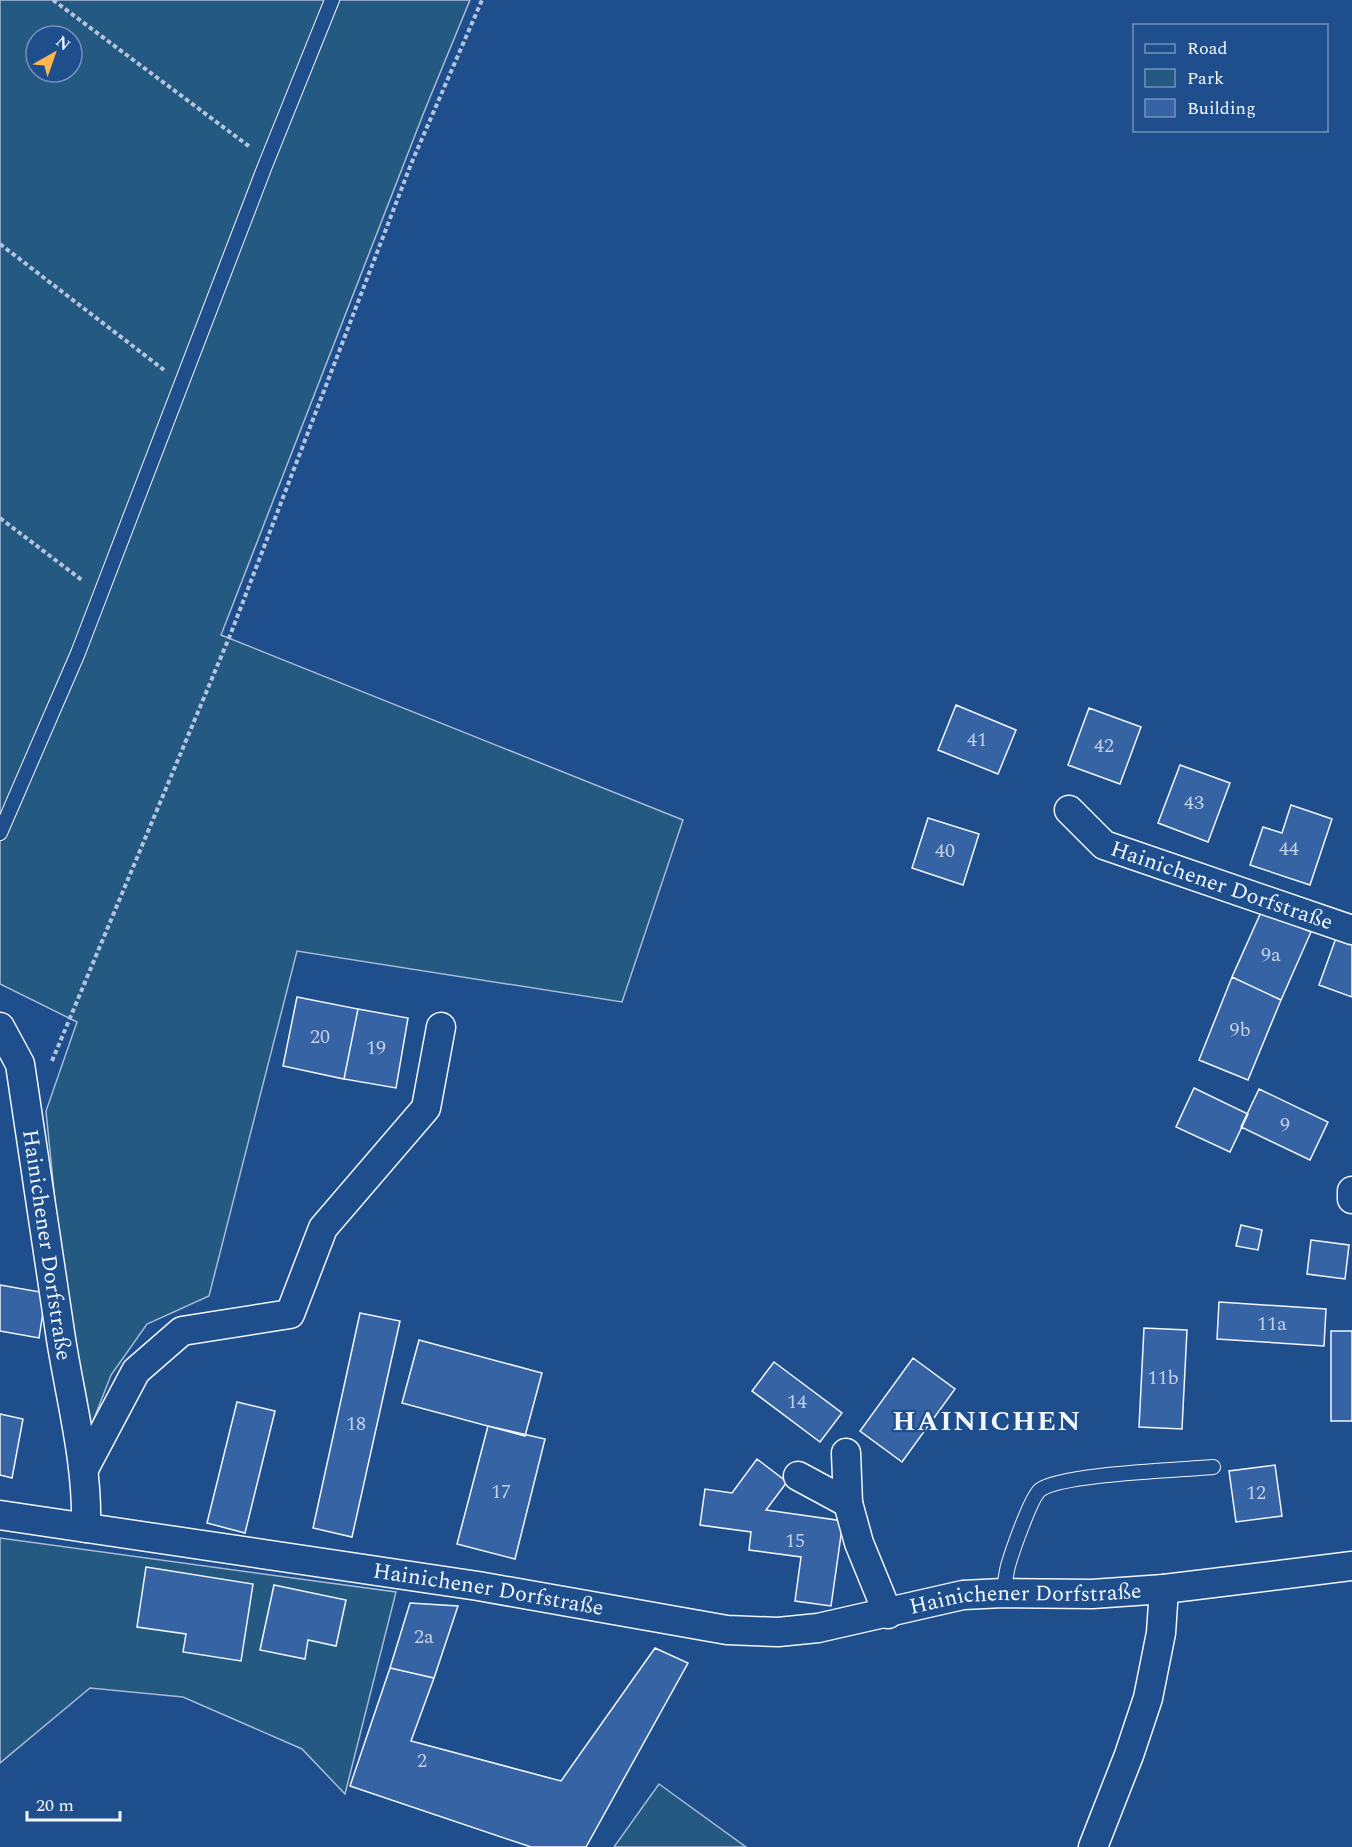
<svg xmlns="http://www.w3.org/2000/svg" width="1352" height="1847" font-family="Spectral,serif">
<rect width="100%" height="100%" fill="#1f4e8c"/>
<path fill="#245a82" stroke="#a8bbd7" stroke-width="1.5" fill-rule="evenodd" d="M 0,0 L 470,0 L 424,112 L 221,635 L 683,820 L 622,1002 L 297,951 L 209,1296 L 147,1324 L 111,1375 L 88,1434 L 67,1322 L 46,1111 L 77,1022 L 0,984 ZM 36,36 L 72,36 L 72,72 L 36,72 Z
M 0,1538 L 396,1592 L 345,1794 L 302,1749 L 183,1697 L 90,1688 L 0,1763 Z
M 659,1784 L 746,1847 L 614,1847 Z"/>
<path fill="#3563a3" stroke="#f2f6ff" stroke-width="1.5" d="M 956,705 L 1016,730 L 998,774 L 938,750 Z
M 1089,708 L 1141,727 L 1120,784 L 1068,765 Z
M 1180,765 L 1230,783 L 1208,842 L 1158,823 Z
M 1291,805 L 1332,819 L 1310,885 L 1250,865 L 1263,827 L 1282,833 Z
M 928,818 L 979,834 L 963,885 L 912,868 Z
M 1262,910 L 1311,932 L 1281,1000 L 1232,977 Z
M 1336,938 L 1352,944 L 1352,997 L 1319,985 Z
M 1232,977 L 1281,1000 L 1248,1080 L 1199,1060 Z
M 297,997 L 358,1009 L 344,1079 L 283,1066 Z
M 358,1009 L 408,1018 L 396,1088 L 344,1079 Z
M 1194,1088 L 1248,1114 L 1230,1152 L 1176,1127 Z
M 1259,1089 L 1328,1122 L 1310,1160 L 1241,1127 Z
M 1241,1225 L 1262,1230 L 1258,1250 L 1236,1246 Z
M 1311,1240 L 1349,1245 L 1345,1279 L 1307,1274 Z
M 0,1285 L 46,1293 L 39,1338 L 0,1331 Z
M 1219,1302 L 1326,1309 L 1324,1346 L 1217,1339 Z
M 360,1313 L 400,1321 L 352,1537 L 313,1528 Z
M 1144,1328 L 1187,1330 L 1182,1429 L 1139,1427 Z
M 1331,1331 L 1352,1331 L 1352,1421 L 1331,1421 Z
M 419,1340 L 542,1373 L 525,1436 L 402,1403 Z
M 913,1358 L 955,1389 L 902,1462 L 860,1431 Z
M 774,1362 L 842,1413 L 820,1442 L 752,1391 Z
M 237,1402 L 275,1411 L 245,1533 L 207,1523 Z
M 0,1414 L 23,1419 L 12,1478 L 0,1475 Z
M 488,1426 L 545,1439 L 515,1559 L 457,1544 Z
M 757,1459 L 787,1482 L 766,1510 L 843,1521 L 831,1606 L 795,1601 L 801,1557 L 749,1550 L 751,1532 L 700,1525 L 705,1489 L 732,1493 Z
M 1275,1465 L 1282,1516 L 1236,1522 L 1229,1471 Z
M 146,1567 L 253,1584 L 241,1661 L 183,1652 L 186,1634 L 137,1627 Z
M 274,1585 L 346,1600 L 336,1646 L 308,1640 L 305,1659 L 260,1650 Z
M 410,1603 L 458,1606 L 434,1678 L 390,1668 Z
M 655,1648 L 688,1663 L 586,1847 L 531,1847 L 350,1786 L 390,1668 L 434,1678 L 411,1741 L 561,1781 Z"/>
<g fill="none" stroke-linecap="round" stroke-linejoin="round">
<defs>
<path id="service" d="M 0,833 L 78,653 L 265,166 L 332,0
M 1003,1593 C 1005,1584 1006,1574 1008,1566 C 1012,1552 1031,1497 1040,1490 C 1060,1474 1181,1470 1213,1467"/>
<g id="minor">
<path id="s1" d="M 1069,810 L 1104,845 L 1352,930"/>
<path id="s2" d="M 0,1027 L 20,1064 C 34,1155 47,1247 61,1339 C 71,1402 88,1464 86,1528"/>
<path d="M 1352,1191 L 1352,1199"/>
<path d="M 846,1453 L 848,1503 L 859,1543 L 888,1614"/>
<path d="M 84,1469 L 136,1371 L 182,1331 L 290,1314 L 323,1228 L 426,1108 L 441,1027"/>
<path d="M 798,1476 L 848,1503"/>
<path id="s3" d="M 0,1515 L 478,1586 L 727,1630 L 778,1632 L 818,1628 L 963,1595 L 1003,1593 L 1092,1594 L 1164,1589 L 1352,1566"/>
<path d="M 1093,1847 L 1129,1755 L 1148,1698 L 1161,1633 L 1164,1589"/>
</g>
</defs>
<use href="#service" stroke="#f2f6ff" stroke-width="16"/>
<use href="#minor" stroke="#f2f6ff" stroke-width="31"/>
<path stroke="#b3c4dc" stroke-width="4" stroke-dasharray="4.5 3" stroke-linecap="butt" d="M 53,0 L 250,147
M 0,244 L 164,370
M 0,518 L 83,581
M 52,1061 L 231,633 L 411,164 L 482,0"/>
<use href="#service" stroke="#1f4e8c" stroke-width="14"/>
<use href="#minor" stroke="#1f4e8c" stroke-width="28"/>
</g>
<g text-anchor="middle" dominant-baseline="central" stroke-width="4.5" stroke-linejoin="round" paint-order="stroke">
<g font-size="20" fill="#c3d1e8">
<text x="977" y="740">41</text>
<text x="1104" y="746">42</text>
<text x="1194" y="803">43</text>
<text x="1289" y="849">44</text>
<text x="945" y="851">40</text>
<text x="1271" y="955">9a</text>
<text x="1240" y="1030">9b</text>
<text x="320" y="1037">20</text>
<text x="376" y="1048">19</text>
<text x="1285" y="1125">9</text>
<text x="1272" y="1324">11a</text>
<text x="1163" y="1378">11b</text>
<text x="797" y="1402">14</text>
<text x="356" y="1424">18</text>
<text x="501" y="1492">17</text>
<text x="1256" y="1493">12</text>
<text x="795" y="1541">15</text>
<text x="424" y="1637">2a</text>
<text x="422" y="1761">2</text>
</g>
<g font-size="22" fill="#f2f6ff" stroke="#1f4e8c">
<text stroke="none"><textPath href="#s1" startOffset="174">Hainichener Dorfstraße</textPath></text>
<text stroke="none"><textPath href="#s2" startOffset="225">Hainichener Dorfstraße</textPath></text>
<text stroke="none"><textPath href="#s3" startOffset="494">Hainichener Dorfstraße</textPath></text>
<text stroke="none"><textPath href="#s3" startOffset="1038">Hainichener Dorfstraße</textPath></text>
</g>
<g font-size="28" font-weight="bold" letter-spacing="1.5" fill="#f2f6ff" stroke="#1f4e8c">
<text x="987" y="1421">HAINICHEN</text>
</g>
</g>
<rect x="1133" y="24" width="195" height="108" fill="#1f4e8c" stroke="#7391ba" stroke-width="1.5"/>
<rect x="1145" y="44" width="30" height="9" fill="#1f4e8c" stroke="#7391ba" stroke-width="1.5"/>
<text x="1187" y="54" font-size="18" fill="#f2f6ff">Road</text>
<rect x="1145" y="69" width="30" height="18" fill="#245a82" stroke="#7391ba" stroke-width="1.5"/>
<text x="1187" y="84" font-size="18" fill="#f2f6ff">Park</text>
<rect x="1145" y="99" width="30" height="18" fill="#3563a3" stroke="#7391ba" stroke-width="1.5"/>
<text x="1187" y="114" font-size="18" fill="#f2f6ff">Building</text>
<g transform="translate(54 54) rotate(40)"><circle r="28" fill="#1f4e8c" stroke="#7391ba" stroke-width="1.5"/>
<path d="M0-4.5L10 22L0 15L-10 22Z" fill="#ffb74d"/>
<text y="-9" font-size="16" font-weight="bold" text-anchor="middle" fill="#f2f6ff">N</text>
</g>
<path d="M27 1811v9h93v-9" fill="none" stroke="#f2f6ff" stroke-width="3"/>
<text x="36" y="1811" font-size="18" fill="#f2f6ff" stroke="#1f4e8c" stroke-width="4.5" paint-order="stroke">20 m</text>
</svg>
